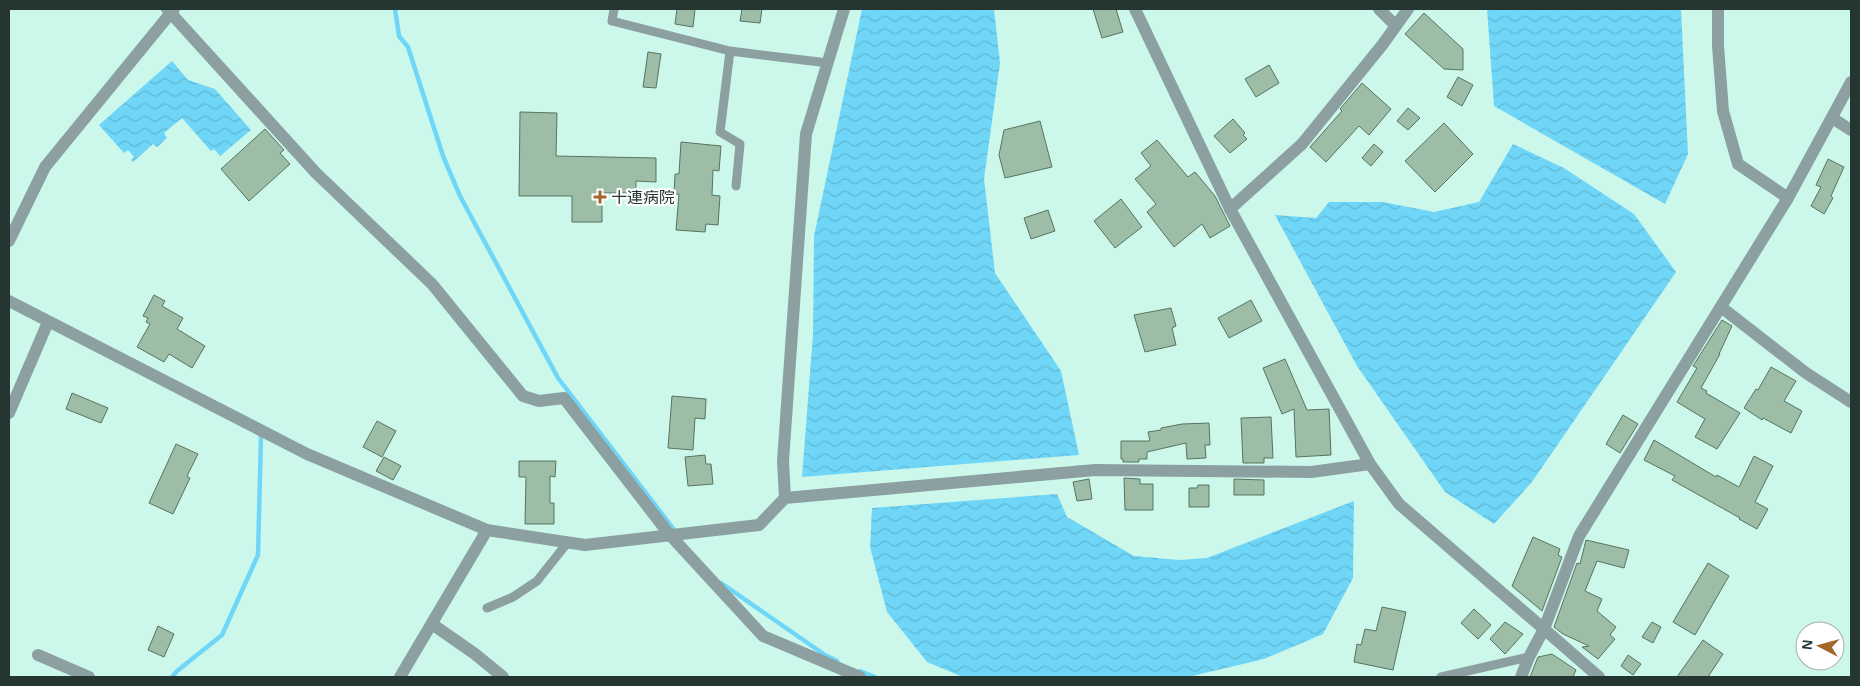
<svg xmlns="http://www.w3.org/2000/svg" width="1860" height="686" font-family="Helvetica,'Noto Sans JP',sans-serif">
<defs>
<pattern id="water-waves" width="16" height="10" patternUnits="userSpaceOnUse" patternTransform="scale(1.25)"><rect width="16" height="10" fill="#6fd6f8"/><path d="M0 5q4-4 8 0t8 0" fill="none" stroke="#60b8d5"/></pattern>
</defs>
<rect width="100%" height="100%" fill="#ccf8eb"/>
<path fill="url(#water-waves)" d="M 862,9 L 994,9 L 1000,63 L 984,179 L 995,273 L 1061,371 L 1079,455 L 802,477 L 813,334 L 814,236 Z
M 1487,9 L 1681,9 L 1688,154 L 1665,204 L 1494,106 Z
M 172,61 L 188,80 L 215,89 L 251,130 L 220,156 L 214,149 L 211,151 L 182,118 L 164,133 L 167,138 L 157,147 L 153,144 L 133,162 L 131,160 L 134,157 L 128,150 L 124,153 L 99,125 Z
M 1513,144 L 1564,168 L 1634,214 L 1676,272 L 1532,482 L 1494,524 L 1445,492 L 1357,366 L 1275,215 L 1316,218 L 1329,202 L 1383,202 L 1434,212 L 1479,202 Z
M 1057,494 L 1067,517 L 1134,556 L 1179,560 L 1207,558 L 1354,501 L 1353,578 L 1323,634 L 1264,659 L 1188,677 L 963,677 L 927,662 L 887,612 L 870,547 L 872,508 Z"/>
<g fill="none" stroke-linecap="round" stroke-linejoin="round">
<path stroke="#6fd6f8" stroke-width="4.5" d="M 395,9 L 399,36 L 408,47 L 443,156 L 460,196 L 558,378 L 675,531
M 721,583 L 825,655 L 837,661
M 860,671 L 875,677
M 172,677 L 177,671 L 222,635 L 258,555 L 261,436"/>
</g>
<path fill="#9dbda6" stroke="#57745f" d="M 677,9 L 695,9 L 693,27 L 675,24 Z
M 742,9 L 762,9 L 760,23 L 740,21 Z
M 1093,9 L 1116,9 L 1123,32 L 1102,38 Z
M 1424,13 L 1463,49 L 1463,70 L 1444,69 L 1405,34 Z
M 648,52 L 661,54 L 656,88 L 643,87 Z
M 1269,65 L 1279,83 L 1256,97 L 1245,79 Z
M 1458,77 L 1473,85 L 1462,106 L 1447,97 Z
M 1362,83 L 1391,109 L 1369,135 L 1359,126 L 1326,162 L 1310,147 L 1342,111 L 1340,109 Z
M 1408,108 L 1420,118 L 1408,130 L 1397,121 Z
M 520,112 L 557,113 L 556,156 L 656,158 L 656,182 L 636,181 L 636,193 L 602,193 L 602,222 L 572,222 L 572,196 L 519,196 Z
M 1233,119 L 1245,133 L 1243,135 L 1247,139 L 1230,153 L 1214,136 Z
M 1040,121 L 1052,167 L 1005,178 L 999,155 L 1004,130 Z
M 1444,123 L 1473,154 L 1435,192 L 1405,161 Z
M 265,129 L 284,150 L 280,153 L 290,164 L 249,201 L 221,169 Z
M 1157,140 L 1188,177 L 1195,172 L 1215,196 L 1230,226 L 1210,238 L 1202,224 L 1174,247 L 1147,212 L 1156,204 L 1135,179 L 1151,166 L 1141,153 Z
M 681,142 L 721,146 L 719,171 L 713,170 L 712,195 L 720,196 L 718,225 L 706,224 L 705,232 L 676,230 L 679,194 L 674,194 L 675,174 L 679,174 Z
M 1374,144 L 1383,152 L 1371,166 L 1362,158 Z
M 1828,159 L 1844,167 L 1831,196 L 1833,198 L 1824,214 L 1811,206 L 1821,187 L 1816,185 Z
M 1121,199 L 1142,227 L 1115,248 L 1094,221 Z
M 1048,210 L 1055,231 L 1031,239 L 1024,218 Z
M 154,295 L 165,301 L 162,306 L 183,318 L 177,329 L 205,346 L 192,368 L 169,354 L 164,362 L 137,347 L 150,324 L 146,322 L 148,318 L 143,316 Z
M 1251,300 L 1262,321 L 1229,338 L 1218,318 Z
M 1171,308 L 1176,326 L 1172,328 L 1176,345 L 1145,352 L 1134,315 Z
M 1722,320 L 1732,326 L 1719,354 L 1720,354 L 1701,388 L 1707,391 L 1706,393 L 1740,413 L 1717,449 L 1695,437 L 1705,419 L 1677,402 L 1697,368 L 1693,366 Z
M 1285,359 L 1307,410 L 1329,409 L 1331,455 L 1296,457 L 1294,409 L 1282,414 L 1263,368 Z
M 1771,367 L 1796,381 L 1784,401 L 1802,411 L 1791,433 L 1763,418 L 1762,420 L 1744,408 L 1756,389 L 1758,390 Z
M 72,393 L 108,408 L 101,423 L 66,409 Z
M 672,396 L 706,399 L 705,419 L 695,418 L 693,450 L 668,448 Z
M 1623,415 L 1638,424 L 1620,453 L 1606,444 Z
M 1271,417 L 1273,458 L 1264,458 L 1264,463 L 1243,463 L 1241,418 Z
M 377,421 L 396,431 L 382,457 L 363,447 Z
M 1209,423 L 1210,445 L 1205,445 L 1206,458 L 1187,459 L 1186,443 L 1147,452 L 1147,459 L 1139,459 L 1139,462 L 1123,462 L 1123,459 L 1121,459 L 1121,441 L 1150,441 L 1148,432 L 1161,430 L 1161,428 L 1182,424 Z
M 1654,440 L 1716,477 L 1717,475 L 1739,487 L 1754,456 L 1773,466 L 1755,502 L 1768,509 L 1757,529 L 1739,519 L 1740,518 L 1672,480 L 1675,476 L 1644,460 Z
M 176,444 L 198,454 L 187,476 L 190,478 L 173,514 L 149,503 Z
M 705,455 L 706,464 L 711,464 L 713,484 L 688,486 L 685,457 Z
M 384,457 L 401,466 L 393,480 L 376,471 Z
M 519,461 L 556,461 L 555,477 L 550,476 L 550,503 L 554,503 L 554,524 L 525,524 L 526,477 L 519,477 Z
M 1124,478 L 1140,479 L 1140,484 L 1153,484 L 1153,510 L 1125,510 Z
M 1089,479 L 1092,499 L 1077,501 L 1073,482 Z
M 1234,479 L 1264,480 L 1264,495 L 1234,495 Z
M 1198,485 L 1209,485 L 1209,507 L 1189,507 L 1189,488 L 1197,488 Z
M 1533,537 L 1560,549 L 1558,555 L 1562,557 L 1542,611 L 1512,586 Z
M 1586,540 L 1629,550 L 1624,568 L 1597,561 L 1585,591 L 1602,599 L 1597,611 L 1616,627 L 1610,635 L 1615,639 L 1598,659 L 1582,647 L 1589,646 L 1563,634 L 1554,627 L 1577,563 L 1580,564 Z
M 1708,563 L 1729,576 L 1695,635 L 1673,622 Z
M 1382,607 L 1406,612 L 1393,670 L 1354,662 L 1357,644 L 1361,645 L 1365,629 L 1376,631 Z
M 1474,609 L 1491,625 L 1478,639 L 1461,623 Z
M 1505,622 L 1523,634 L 1505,654 L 1490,639 Z
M 1652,622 L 1661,627 L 1653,643 L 1642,637 Z
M 158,626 L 174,634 L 164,657 L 148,650 Z
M 1703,640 L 1723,654 L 1708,677 L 1677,677 Z
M 1552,654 L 1576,670 L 1573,677 L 1530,677 L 1538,657 Z
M 1628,655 L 1641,664 L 1633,675 L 1621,666 Z"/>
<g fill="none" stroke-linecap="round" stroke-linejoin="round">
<path stroke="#8da0a1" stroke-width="9" d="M 614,9 L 612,21 L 730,51 L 828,63
M 730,51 L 720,132 L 740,144 L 736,186
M 487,608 L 513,597 L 537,581 L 568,542
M 1441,677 L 1529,657"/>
<path stroke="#8da0a1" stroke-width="12" d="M 167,9 L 316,173 L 432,284 L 523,396 L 539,401 L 564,398 L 669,534 L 763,636 L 860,677
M 1379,9 L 1396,26
M 1718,9 L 1718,46 L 1723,111 L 1738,164 L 1788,198
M 1832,118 L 1851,130
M 1230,209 L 1302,144 L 1383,44 L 1408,9
M 9,241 L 45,167 L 174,9
M 9,301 L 307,454 L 487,530 L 585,545 L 759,525 L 785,498 L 1095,470 L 1311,472 L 1370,464
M 1721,307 L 1806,373 L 1851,402
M 9,413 L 48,322
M 785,498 L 783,461 L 806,134 L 844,9
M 432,624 L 475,654 L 503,677
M 1544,629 L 1599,677
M 38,655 L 89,677
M 400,677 L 487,530
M 1521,677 L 1529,657 L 1544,629 L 1579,536 L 1788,198 L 1851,82"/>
<path stroke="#8da0a1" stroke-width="12" d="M 1135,9 L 1230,209 L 1370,464 L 1399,504 L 1544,629"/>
</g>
<path fill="#a4672b" stroke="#fff" stroke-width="2" d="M597.5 189.5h5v5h5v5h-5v5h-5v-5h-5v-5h5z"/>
<g text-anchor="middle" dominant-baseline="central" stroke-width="4.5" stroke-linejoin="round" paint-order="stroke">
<g font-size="16" fill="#253632" stroke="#fff" text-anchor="start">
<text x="611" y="197">十連病院</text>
</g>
</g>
<rect width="1860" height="686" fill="none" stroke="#253632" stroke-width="20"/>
<g transform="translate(1820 646) rotate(276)"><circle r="24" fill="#ffffff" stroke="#a8afad"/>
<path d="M0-4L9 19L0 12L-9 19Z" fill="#a4672b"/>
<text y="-8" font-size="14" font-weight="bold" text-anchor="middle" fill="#253632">N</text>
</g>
</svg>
